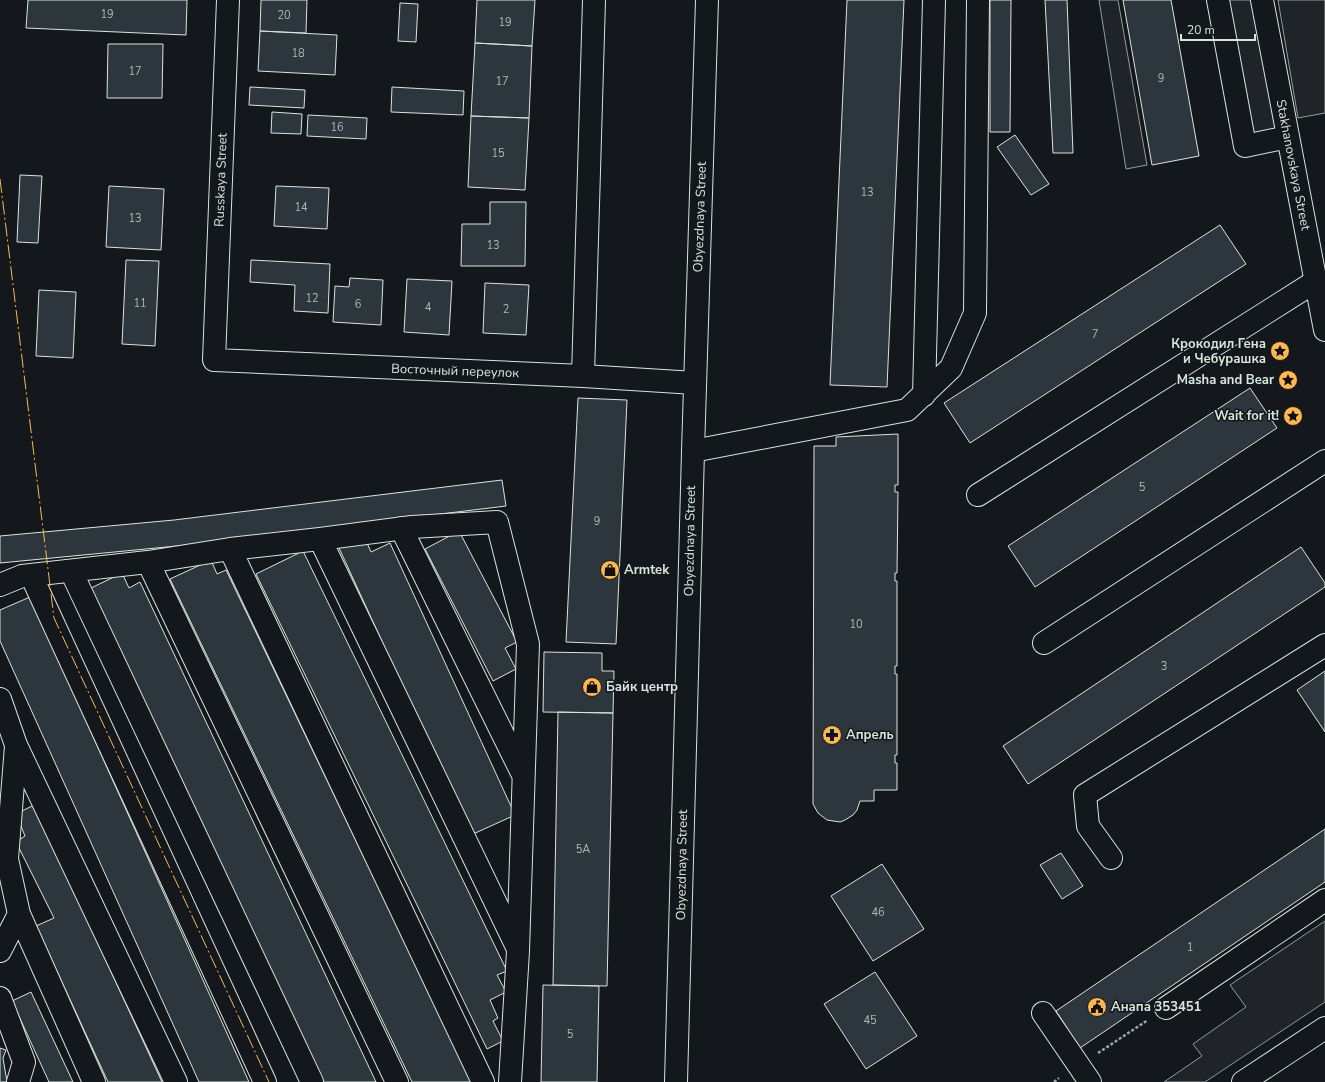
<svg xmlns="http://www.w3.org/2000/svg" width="1325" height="1082" font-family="'Nunito Sans',sans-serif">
<rect width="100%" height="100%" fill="#14181c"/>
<path fill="#202428" stroke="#939e99" d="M 1099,0 L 1118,0 L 1147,165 L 1126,169 Z
M 1225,0 L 1256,0 L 1281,130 L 1250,137 Z
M 1278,0 L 1325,0 L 1325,113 L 1298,118 Z
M 1325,921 L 1325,1002 L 1205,1082 L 1164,1082 L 1202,1056 L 1193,1044 L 1246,1007 L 1230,985 Z"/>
<path fill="#2c363c" stroke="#d8e6dc" d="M 28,0 L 187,0 L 186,35 L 26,28 Z
M 261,0 L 307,0 L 306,33 L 260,31 Z
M 477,0 L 535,0 L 532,46 L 475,43 Z
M 847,0 L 904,0 L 887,387 L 830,385 Z
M 990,0 L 1011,0 L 1010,132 L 990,132 Z
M 1045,0 L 1067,0 L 1073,153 L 1053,153 Z
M 1123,0 L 1171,0 L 1199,156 L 1152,165 Z
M 400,3 L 418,4 L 416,42 L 398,41 Z
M 260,31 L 337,35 L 335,75 L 258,71 Z
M 475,43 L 532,46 L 529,118 L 471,116 Z
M 108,44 L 163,44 L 162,98 L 107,98 Z
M 250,87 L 305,90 L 304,108 L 249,105 Z
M 392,87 L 464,91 L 463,115 L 391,112 Z
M 272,112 L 302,114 L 301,134 L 271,133 Z
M 308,115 L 367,118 L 366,139 L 307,136 Z
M 471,116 L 529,118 L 525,190 L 468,187 Z
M 1015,135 L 1049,184 L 1031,195 L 997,147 Z
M 20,175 L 42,176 L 38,243 L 17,242 Z
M 109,186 L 164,189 L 161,250 L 106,247 Z
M 276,186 L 329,188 L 327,229 L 274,226 Z
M 490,202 L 526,202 L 525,266 L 461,266 L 462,224 L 490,224 Z
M 1220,225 L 1246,264 L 970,443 L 944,403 Z
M 126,260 L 159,261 L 155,346 L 122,344 Z
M 251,260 L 330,264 L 328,313 L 294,311 L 295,285 L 250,282 Z
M 350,278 L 383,280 L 381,325 L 333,322 L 335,286 L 349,287 Z
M 407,279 L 452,281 L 449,335 L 404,332 Z
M 485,283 L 529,285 L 526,335 L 483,333 Z
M 39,290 L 76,292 L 73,358 L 36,356 Z
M 1250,388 L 1277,428 L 1035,587 L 1008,546 Z
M 578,398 L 627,400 L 616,644 L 566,642 Z
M 898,434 L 898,485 L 895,485 L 895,492 L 898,492 L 897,573 L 895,573 L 895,581 L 897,581 L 897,666 L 895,666 L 895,674 L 897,674 L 897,755 L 895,755 L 895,763 L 897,763 L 897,790 L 874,790 L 874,801 L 860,801 L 857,810 L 853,815 L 845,820 L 840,822 L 827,820 L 818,813 L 813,804 L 814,446 L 836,446 L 836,437 Z
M 502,480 L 506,506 L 177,546 L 0,563 L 0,536 L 174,520 Z
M 459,531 L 517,642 L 505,648 L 516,669 L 493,681 L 425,549 Z
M 364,536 L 371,552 L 390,543 L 515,815 L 471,835 L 339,548 Z
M 1301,547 L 1325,583 L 1325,587 L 1028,784 L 1003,746 Z
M 303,551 L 507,971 L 497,975 L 506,992 L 490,1000 L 498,1018 L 493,1021 L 503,1041 L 487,1049 L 256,574 Z
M 211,560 L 217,574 L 226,570 L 472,1082 L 412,1082 L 170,579 Z
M 122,573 L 129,588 L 140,582 L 376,1082 L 320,1082 L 87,590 Z
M 30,597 L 249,1082 L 199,1082 L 0,641 L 0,610 Z
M 544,652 L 602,653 L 602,671 L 614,671 L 613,713 L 543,712 Z
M 1325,671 L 1325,732 L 1297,690 Z
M 558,712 L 613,713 L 607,986 L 553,985 Z
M 34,805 L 162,1082 L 108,1082 L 36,926 L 54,918 L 16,842 L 25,836 L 16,814 Z
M 1325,829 L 1325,882 L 1080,1048 L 1056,1011 Z
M 1061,853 L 1083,886 L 1062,899 L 1040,865 Z
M 882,864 L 924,929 L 873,961 L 831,896 Z
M 875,972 L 917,1036 L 866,1069 L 824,1004 Z
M 543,985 L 599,986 L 597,1082 L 541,1082 Z
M 31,992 L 73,1082 L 49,1082 L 12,1001 Z
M 0,1048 L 6,1050 L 3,1058 L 7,1082 L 0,1082 Z"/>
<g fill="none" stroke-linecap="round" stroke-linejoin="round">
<defs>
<path id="minor" d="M 228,0 L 214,360 L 583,376 L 695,383
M 1218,0 L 1245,146 L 1288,137
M 1262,0 L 1325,330
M 583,376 L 594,0
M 924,395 L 934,0
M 693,451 L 907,410 L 951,368 L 975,313 L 978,0
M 978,495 L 1316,281
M 401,528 L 522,773
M 320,539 L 517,947
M 230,549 L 483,1082
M 148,562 L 397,1082
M 71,571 L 312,1082
M 31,575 L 265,1082
M 0,585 L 22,576 L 148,562 L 230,549 L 320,539 L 412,527 L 497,522 L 528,644 L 518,951 L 510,1082
M 1044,643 L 1325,461
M 0,699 L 16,745 L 176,1082
M 16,746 L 7,859 L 19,914 L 94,1082
M 1111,858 L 1088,826 L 1085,795 L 1325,645
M 0,951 L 19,914
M 0,998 L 24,1062 L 18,1082
M 1166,1008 L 1325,900
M 1043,1013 L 1090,1082
M 1243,1082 L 1325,1028"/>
<path id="major" d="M 676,1082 L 693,451 L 707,0"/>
</defs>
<use href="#minor" stroke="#d8e6dc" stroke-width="24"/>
<use href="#major" stroke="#d8e6dc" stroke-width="24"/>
<path stroke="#9da8a2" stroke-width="2.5" stroke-dasharray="3 2" stroke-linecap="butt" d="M 1098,1053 L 1148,1020
M 1054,1082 L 1059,1078"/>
<use href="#minor" stroke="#14181c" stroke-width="22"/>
<use href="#major" stroke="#14181c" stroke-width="22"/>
<path stroke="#ffb74d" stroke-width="1" stroke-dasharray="14 3 2 3" stroke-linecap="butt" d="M 0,179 L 54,618 L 269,1082"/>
</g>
<defs>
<symbol id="sight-disc" viewBox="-11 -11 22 22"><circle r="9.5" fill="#ffb74d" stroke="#14181c"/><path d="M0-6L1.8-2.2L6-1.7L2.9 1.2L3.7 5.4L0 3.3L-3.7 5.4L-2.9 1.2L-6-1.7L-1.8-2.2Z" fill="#111"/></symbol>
<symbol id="shop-disc" viewBox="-11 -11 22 22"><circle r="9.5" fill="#ffb74d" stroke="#14181c"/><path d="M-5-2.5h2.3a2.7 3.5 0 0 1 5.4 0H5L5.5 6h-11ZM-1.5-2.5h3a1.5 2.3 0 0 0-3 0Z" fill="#111"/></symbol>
<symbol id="pharmacy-disc" viewBox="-11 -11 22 22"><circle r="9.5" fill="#ffb74d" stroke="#14181c"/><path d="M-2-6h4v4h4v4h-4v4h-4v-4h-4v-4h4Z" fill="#111"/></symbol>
<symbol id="civic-disc" viewBox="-11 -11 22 22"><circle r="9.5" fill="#ffb74d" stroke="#14181c"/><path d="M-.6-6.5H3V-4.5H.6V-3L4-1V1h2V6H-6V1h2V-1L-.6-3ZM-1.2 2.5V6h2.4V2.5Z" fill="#111"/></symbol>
</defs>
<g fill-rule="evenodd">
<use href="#sight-disc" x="1269" y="340" width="22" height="22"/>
<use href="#sight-disc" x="1277" y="369" width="22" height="22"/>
<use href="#sight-disc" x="1282" y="405" width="22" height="22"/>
<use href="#shop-disc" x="599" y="559" width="22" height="22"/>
<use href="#shop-disc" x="581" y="676" width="22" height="22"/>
<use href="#pharmacy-disc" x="821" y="724" width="22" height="22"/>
<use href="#civic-disc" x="1086" y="996" width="22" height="22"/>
</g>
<g text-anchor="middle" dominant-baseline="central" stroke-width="3" stroke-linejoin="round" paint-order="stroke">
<g font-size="11" fill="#adbab4">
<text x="107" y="14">19</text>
<text x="284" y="15">20</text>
<text x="505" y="22">19</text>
<text x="298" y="53">18</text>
<text x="135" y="71">17</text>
<text x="1161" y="78">9</text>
<text x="502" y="81">17</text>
<text x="337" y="127">16</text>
<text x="498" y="153">15</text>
<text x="867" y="192">13</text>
<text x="301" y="207">14</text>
<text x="135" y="218">13</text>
<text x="493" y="245">13</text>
<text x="312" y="298">12</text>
<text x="140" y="303">11</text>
<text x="358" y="304">6</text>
<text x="428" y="307">4</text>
<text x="506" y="309">2</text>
<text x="1095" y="334">7</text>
<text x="1142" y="487">5</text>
<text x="597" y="521">9</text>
<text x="856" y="624">10</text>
<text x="1164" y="666">3</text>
<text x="583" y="849">5А</text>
<text x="878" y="912">46</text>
<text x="1190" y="947">1</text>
<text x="870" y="1020">45</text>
<text x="570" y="1034">5</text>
</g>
<g font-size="13" fill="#d8e6dc" stroke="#14181c">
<text transform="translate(1293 165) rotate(79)">Stakhanovskaya Street</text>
<text transform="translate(221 180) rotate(-88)">Russkaya Street</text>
<text transform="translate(700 217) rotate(-88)">Obyezdnaya Street</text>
<text transform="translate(455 371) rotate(2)">Восточный переулок</text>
<text transform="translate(690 541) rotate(-89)">Obyezdnaya Street</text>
<text transform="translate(682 865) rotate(-89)">Obyezdnaya Street</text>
</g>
<g font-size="13" font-weight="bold" fill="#d8e6dc" stroke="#14181c" text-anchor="start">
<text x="1266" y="344" text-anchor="end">Крокодил Гена<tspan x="1266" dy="15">и Чебурашка</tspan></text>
<text x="1274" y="380" text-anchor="end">Masha and Bear</text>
<text x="1279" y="416" text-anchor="end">Wait for it!</text>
<text x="624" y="570">Armtek</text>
<text x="606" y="687">Байк центр</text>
<text x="846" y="735">Апрель</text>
<text x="1111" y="1007">Анапа 353451</text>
</g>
</g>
<path d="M1181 34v6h74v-6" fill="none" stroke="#d8e6dc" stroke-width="2"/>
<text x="1187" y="34" font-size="12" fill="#d8e6dc" stroke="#14181c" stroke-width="3" paint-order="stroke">20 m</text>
</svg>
